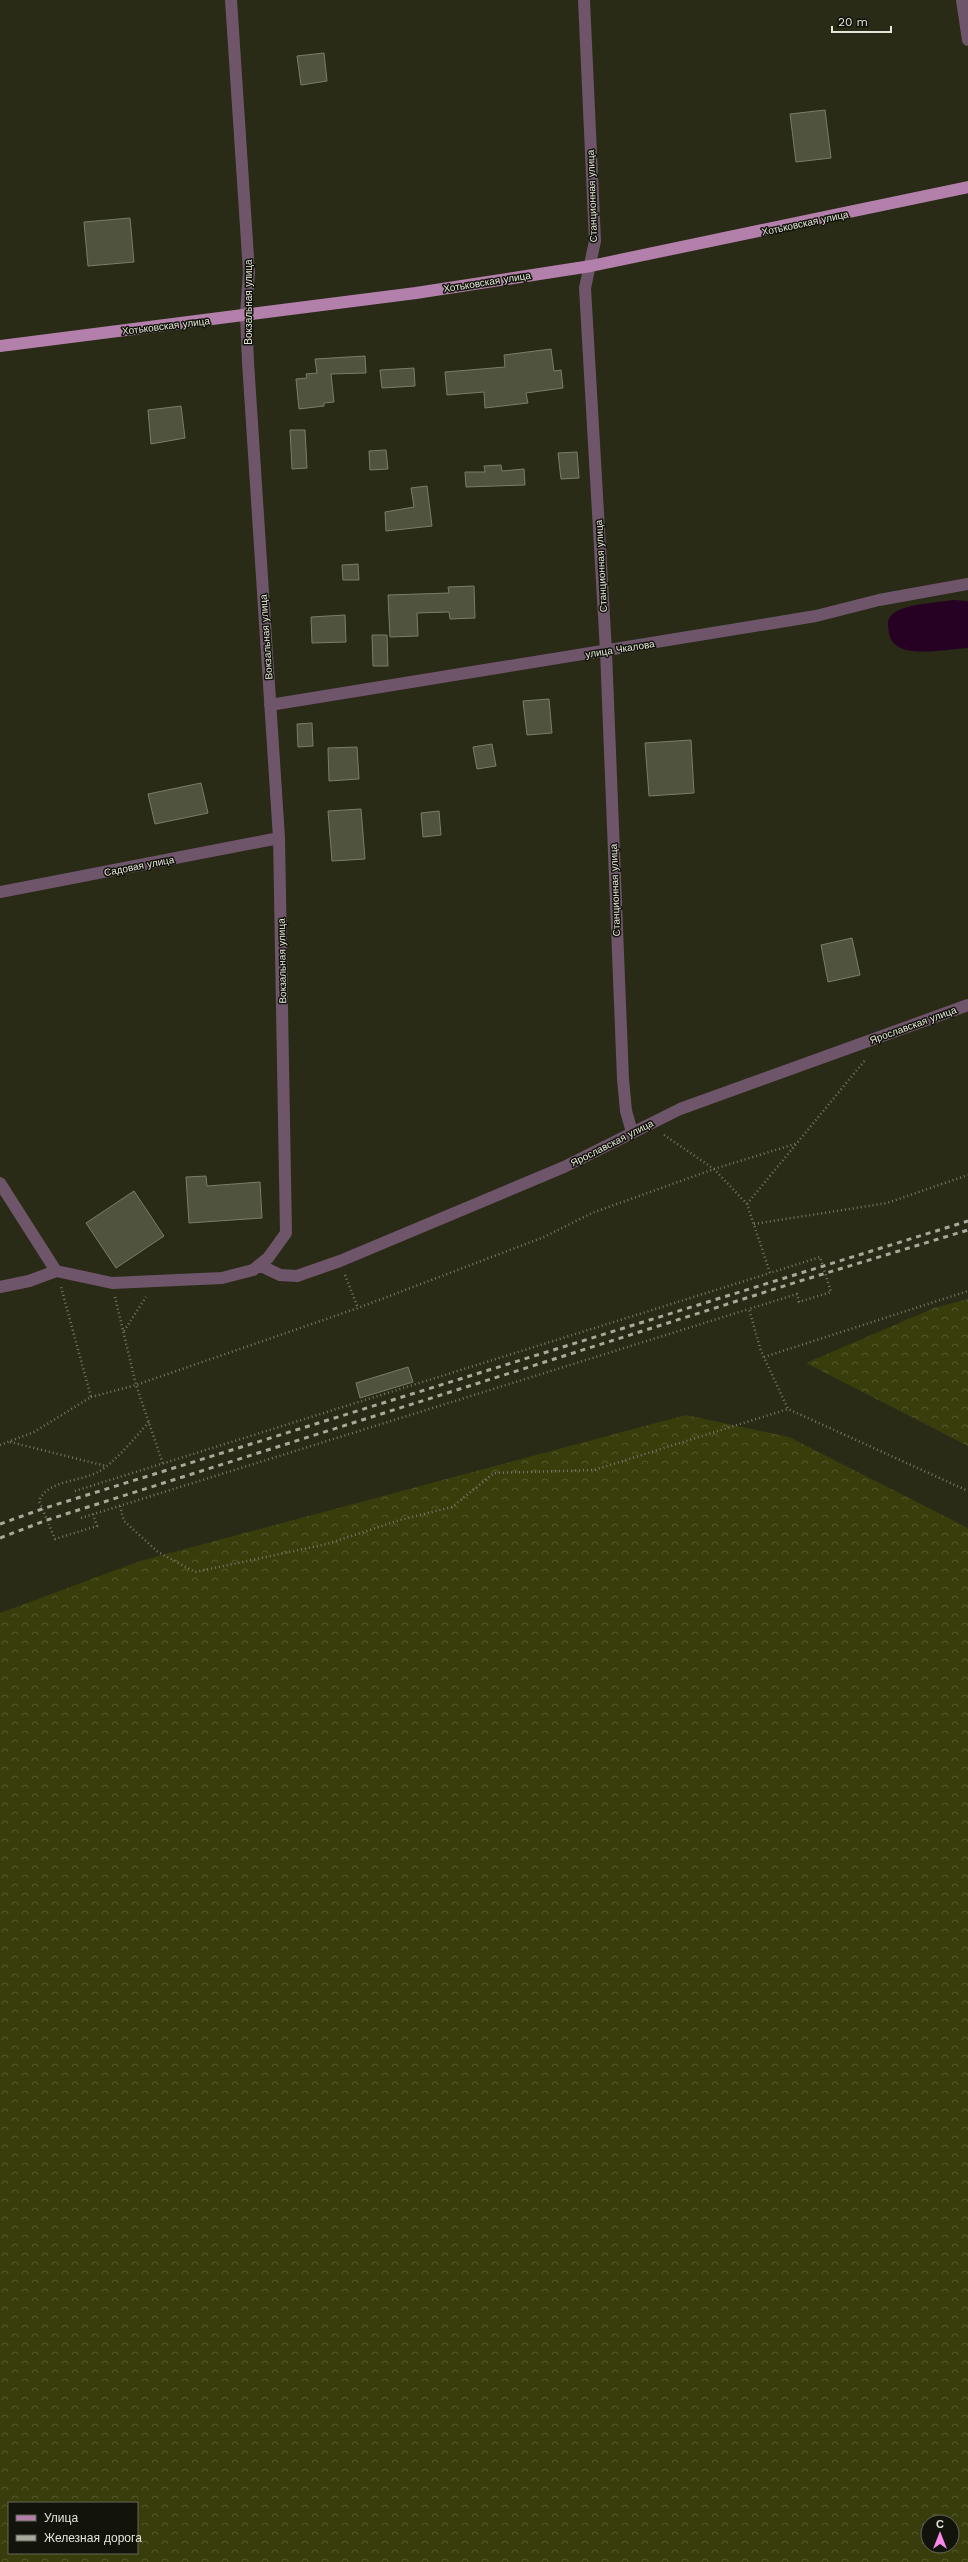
<svg xmlns="http://www.w3.org/2000/svg" width="968" height="2562" font-family="'Work Sans',sans-serif">
<defs>
<pattern id="forest-crowns" width="20" height="18" patternUnits="userSpaceOnUse"><rect width="20" height="18" fill="#393c0b"/><path d="M2 6a3 3 0 1 1 6 0M12 15a3 3 0 1 1 6 0" fill="none" stroke="#56582e"/></pattern>
</defs>
<rect width="100%" height="100%" fill="#292b16"/>
<path fill="url(#forest-crowns)" fill-rule="evenodd" d="M 968,1299 L 968,1446 L 806,1363 L 934,1308 Z
M 686,1415 L 789,1437 L 968,1528 L 968,2562 L 0,2562 L 0,1613 L 140,1561 ZM 9,2503 L 137,2503 L 137,2553 L 9,2553 ZM 928,2522 L 952,2522 L 952,2546 L 928,2546 Z"/>
<path fill="#270123" d="M 953,600 L 968,601 L 968,648 C 951,649 909,657 896,645 C 889,640 889,633 888,626 C 887,618 892,613 899,610 C 915,603 936,603 953,600 Z"/>
<path fill="#50533d" stroke="#7b7e67" d="M 324,53 L 327,81 L 301,85 L 297,56 Z
M 825,110 L 831,158 L 796,162 L 790,114 Z
M 130,218 L 134,262 L 88,266 L 84,222 Z
M 551,349 L 554,371 L 561,370 L 563,388 L 526,393 L 528,403 L 485,408 L 484,392 L 447,395 L 445,372 L 505,367 L 504,355 Z
M 365,356 L 366,373 L 331,374 L 334,402 L 324,403 L 324,406 L 299,409 L 296,379 L 307,378 L 306,374 L 317,373 L 315,359 Z
M 414,368 L 415,386 L 382,388 L 380,370 Z
M 181,406 L 185,438 L 151,444 L 148,410 Z
M 290,430 L 305,430 L 307,468 L 292,469 Z
M 386,450 L 388,469 L 370,470 L 369,451 Z
M 577,452 L 579,478 L 561,479 L 558,453 Z
M 501,465 L 502,471 L 524,469 L 525,485 L 466,487 L 465,472 L 485,472 L 484,466 Z
M 427,486 L 432,526 L 386,531 L 385,512 L 414,507 L 411,488 Z
M 358,564 L 359,580 L 343,580 L 342,565 Z
M 474,586 L 475,618 L 450,619 L 449,612 L 417,613 L 418,636 L 390,637 L 388,595 L 449,593 L 448,587 Z
M 345,615 L 346,642 L 312,643 L 311,617 Z
M 372,635 L 387,635 L 388,666 L 373,666 Z
M 549,699 L 552,733 L 527,735 L 523,701 Z
M 312,723 L 313,746 L 298,747 L 297,724 Z
M 691,740 L 694,793 L 649,796 L 645,743 Z
M 492,744 L 496,766 L 477,769 L 473,747 Z
M 357,747 L 359,779 L 329,781 L 328,748 Z
M 201,783 L 208,813 L 155,824 L 148,794 Z
M 361,809 L 365,859 L 332,861 L 328,811 Z
M 439,811 L 441,835 L 423,837 L 421,813 Z
M 852,938 L 860,975 L 828,982 L 821,945 Z
M 206,1176 L 207,1186 L 260,1182 L 262,1218 L 189,1223 L 186,1177 Z
M 134,1191 L 164,1236 L 116,1268 L 86,1223 Z
M 408,1367 L 413,1382 L 360,1398 L 356,1383 Z"/>
<g fill="none" stroke-linecap="round" stroke-linejoin="round">
<path stroke="#777968" stroke-width="2.5" stroke-dasharray="1 3" stroke-linecap="butt" d="M 664,1135 L 714,1169 L 747,1204 L 770,1273 L 820,1257 L 831,1292 L 799,1302 L 797,1294 L 749,1309 L 761,1351 L 788,1409 L 968,1491
M 747,1204 L 866,1059
M 754,1224 L 887,1203 L 968,1175
M 345,1275 L 358,1308
M 115,1297 L 136,1385 L 163,1464
M 124,1331 L 146,1297
M 764,1357 L 968,1291
M 91,1397 L 136,1385 L 358,1308 L 544,1237 L 592,1213 L 714,1169 L 795,1144
M 10,1442 L 106,1466
M 0,1445 L 34,1432 L 91,1397 L 61,1287
M 75,1491 L 770,1273
M 120,1506 L 124,1521 L 158,1552 L 195,1572 L 327,1544 L 400,1520 L 452,1507 L 494,1473 L 594,1470 L 788,1409
M 93,1514 L 97,1526 L 55,1539 L 39,1501 C 48,1480 79,1482 98,1472 C 115,1463 135,1437 149,1422
M 81,1518 L 749,1309"/>
<path stroke="#6e556a" stroke-width="12" d="M 584,0 L 595,241 L 585,288 L 606,651 L 623,1079 L 626,1111 L 632,1132
M 962,0 L 968,40
M 270,705 L 816,616 L 879,600 L 968,584
M 0,892 L 279,838
M 0,1183 L 56,1271
M 259,1265 L 280,1275 L 297,1276 L 340,1261 L 564,1167 L 680,1109 L 968,1005
M 56,1271 L 112,1283 L 222,1278 L 253,1270 L 268,1258 L 286,1233 L 279,838 L 248,362 L 246,315 L 249,272 L 231,0
M 0,1287 L 29,1281 L 56,1271"/>
<path stroke="#b380ab" stroke-width="12" d="M 0,346 L 416,293 L 591,266 L 968,187"/>
<path stroke="#a7a99a" stroke-width="3" stroke-dasharray="5 5" stroke-linecap="butt" d="M 0,1524 L 42,1509 L 968,1221
M 0,1538 L 47,1520 L 800,1281 L 968,1230"/>
</g>
<g text-anchor="middle" dominant-baseline="central" stroke-width="3" stroke-linejoin="round" paint-order="stroke">
<g font-size="10" fill="#e4e6d9" stroke="#12130a">
<text transform="translate(592 196) rotate(-92)">Станционная улица</text>
<text transform="translate(805 223) rotate(-12)">Хотьковская улица</text>
<text transform="translate(487 282) rotate(-9)">Хотьковская улица</text>
<text transform="translate(248 302) rotate(-90)">Вокзальная улица</text>
<text transform="translate(166 326) rotate(-7)">Хотьковская улица</text>
<text transform="translate(601 566) rotate(-93)">Станционная улица</text>
<text transform="translate(266 637) rotate(-94)">Вокзальная улица</text>
<text transform="translate(620 649) rotate(-9)">улица Чкалова</text>
<text transform="translate(139 866) rotate(-11)">Садовая улица</text>
<text transform="translate(615 890) rotate(-92)">Станционная улица</text>
<text transform="translate(282 961) rotate(-91)">Вокзальная улица</text>
<text transform="translate(913 1025) rotate(-20)">Ярославская улица</text>
<text transform="translate(612 1143) rotate(-27)">Ярославская улица</text>
</g>
</g>
<rect x="8" y="2502" width="130" height="52" fill="#12130a" stroke="#66675d"/>
<rect x="16" y="2515" width="20" height="6" fill="#b380ab" stroke="#66675d"/>
<text x="44" y="2522" font-size="12" fill="#e4e6d9">Улица</text>
<rect x="16" y="2535" width="20" height="6" fill="#a7a99a" stroke="#66675d"/>
<text x="44" y="2542" font-size="12" fill="#e4e6d9">Железная дорога</text>
<g transform="translate(940 2534)"><circle r="19" fill="#12130a" stroke="#66675d"/>
<path d="M0-3L7 15L0 10L-7 15Z" fill="#f888e9"/>
<text y="-6" font-size="11" font-weight="bold" text-anchor="middle" fill="#e4e6d9">С</text>
</g>
<path d="M832 26v6h59v-6" fill="none" stroke="#e4e6d9" stroke-width="2"/>
<text x="838" y="26" font-size="12" fill="#e4e6d9" stroke="#12130a" stroke-width="3" paint-order="stroke">20 m</text>
</svg>
